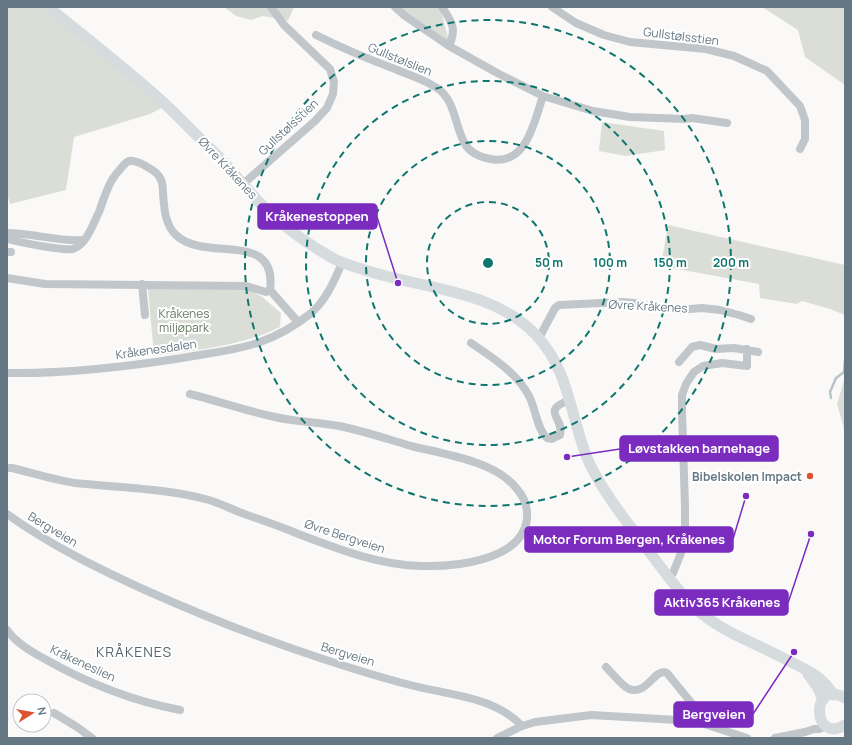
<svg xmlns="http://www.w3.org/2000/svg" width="852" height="745" font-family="Manrope,sans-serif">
<rect width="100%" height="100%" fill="#faf9f8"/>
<path fill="#daded7" d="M 7,7 L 51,7 L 165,106 L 150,114 L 74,137 L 66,190 L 10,204 L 7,194 Z
M 224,7 L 294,7 L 288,21 L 263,16 L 251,20 L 236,16 Z
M 398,7 L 440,7 L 450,45 Z
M 762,7 L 845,7 L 845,85 L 805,57 L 798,30 Z
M 602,122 L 664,131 L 665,150 L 626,156 L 599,151 Z
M 668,225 L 845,265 L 845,315 L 830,309 L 802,301 L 797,304 L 760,298 L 759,284 L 661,266 Z
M 148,289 L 246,289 L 261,296 L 281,313 L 280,327 C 241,346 197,350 154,356 Z
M 845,377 L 845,432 L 837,404 Z"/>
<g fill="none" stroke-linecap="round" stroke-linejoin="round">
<path stroke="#b8c5c8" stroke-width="2.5" d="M 831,398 L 830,392 L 836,378 L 844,372 L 845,360"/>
<path stroke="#c1c6ca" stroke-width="8" d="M 395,7 L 405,16 L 449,46 C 457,29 452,22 442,7
M 552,7 L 576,23 L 604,35 L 630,42 L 706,49 L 734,56 L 767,71 L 800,106 L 805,120 L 805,139 L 800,149
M 316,35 C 342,48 368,59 395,69 C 409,75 424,79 437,88 C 456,101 454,125 465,144 C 470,153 480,157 490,159 C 527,166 534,122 543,96
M 449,46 L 499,74 L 543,96 L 593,111 L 630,117 L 685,119 L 692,118 L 727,123
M 243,184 L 315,121 L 327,108 L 333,94 L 334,82 L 330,69 L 284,25 L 271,7
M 7,233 C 33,233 58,242 84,240
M 7,239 C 18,242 63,251 73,249 C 75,248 79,246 81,244 C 89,237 94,222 99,212 C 104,199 107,185 116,174 C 120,170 124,163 129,161 C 134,160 140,163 144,165 C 149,168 158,172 160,178 C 163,182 163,188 163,193 C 164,208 165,225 176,235 C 205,263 278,229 270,290
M 7,252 L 11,252
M 7,278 L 45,284 L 246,286 L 266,292 L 270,290 L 298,322
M 142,284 L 145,315
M 539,338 L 555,308 L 559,305 L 623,302 L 634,303 L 654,307 L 678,310 L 702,308 L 720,310 L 739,315 L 751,319
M 471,343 C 492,357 517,373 529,396 C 536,409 537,430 547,438 L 552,439 L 560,435 C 565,418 539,411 570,400
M 679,362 L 692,347 L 700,345 L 716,349 L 734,348 L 758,352
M 7,373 C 65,374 125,367 182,358 C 208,353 235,351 260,342 C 277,336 296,325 310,314 C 326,301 334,281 342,263
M 7,468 L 12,468 C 33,473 54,480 75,483 C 120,488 165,488 209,500 C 219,503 229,508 239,512 C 258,519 277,525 296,533 C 336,548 377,565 421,566 C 454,567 522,561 527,519 C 528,508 524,497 517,489 C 496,461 443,454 411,446 C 387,439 364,431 339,426 C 318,422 296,422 275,417 C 246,411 218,401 190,394
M 7,514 C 50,545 97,568 145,590 C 201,615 259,638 317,657 C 347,667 379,677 410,685 C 447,695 494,696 522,726
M 669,577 L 673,573 L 681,553 L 685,539 L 685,506 L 682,412 L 682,395 L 686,384 L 694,372 L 703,366 L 722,363 L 747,366 L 747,349
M 7,630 C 15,642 30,651 43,658 C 85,682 132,701 180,710
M 606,667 C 613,674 621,685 629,689 C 647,696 655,667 667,673 L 698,711 L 703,722
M 54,713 L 77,727 L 92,738
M 497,738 L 522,726 L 535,722 L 591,715 L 695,721 L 747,738
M 775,738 L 805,732 L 814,729 L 819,729 L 826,726"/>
<path stroke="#d6dbde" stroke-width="11" d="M 48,7 C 87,38 125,68 162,101 C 178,116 193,132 209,147 C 230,167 247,191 268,211 C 286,228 308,244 329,256 C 340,263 353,266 365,270 C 422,289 492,289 536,335 C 570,371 570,417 588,460 C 602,491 624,518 645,546 C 659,565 673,584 689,602 C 715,630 754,642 787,660 C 808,671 820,674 834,695
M 808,674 L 818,688 L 823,700
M 845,698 C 810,678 812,745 845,725"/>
</g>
<g fill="none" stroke="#0f766e" stroke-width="2" stroke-dasharray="7 5">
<circle cx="488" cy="263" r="61"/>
<circle cx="488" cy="263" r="122"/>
<circle cx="488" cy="263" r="182"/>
<circle cx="488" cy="263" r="243"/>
</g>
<circle fill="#df5232" stroke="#fff" stroke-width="1.5" cx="810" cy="476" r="4"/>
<g text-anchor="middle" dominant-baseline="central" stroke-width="4" stroke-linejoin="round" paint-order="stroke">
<g font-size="12" fill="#657782" stroke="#fff">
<text transform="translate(681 36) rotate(7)">Gullstølsstien</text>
<text transform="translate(400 59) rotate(22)">Gullstølslien</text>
<text transform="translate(288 127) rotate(-43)">Gullstølsstien</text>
<text transform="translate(228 168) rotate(47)">Øvre Kråkenes</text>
<text transform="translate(648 306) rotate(3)">Øvre Kråkenes</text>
<text transform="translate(156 349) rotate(-8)">Kråkenesdalen</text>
<text transform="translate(53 529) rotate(31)">Bergveien</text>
<text transform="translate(345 536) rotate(18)">Øvre Bergveien</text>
<text transform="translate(348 654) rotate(17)">Bergveien</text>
<text transform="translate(83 663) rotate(25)">Kråkeneslien</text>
</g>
<g font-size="12" fill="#697a64" stroke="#fff">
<text x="184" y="313">Kråkenes<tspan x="184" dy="14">miljøpark</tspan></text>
</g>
<g font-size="12" font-weight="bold" fill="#657782" stroke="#fff" text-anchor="end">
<text x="802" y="476">Bibelskolen Impact</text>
</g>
<g font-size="14" letter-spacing="1" fill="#57646d" stroke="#fff">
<text x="134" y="651">KRÅKENES</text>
</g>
</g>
<circle cx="488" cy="263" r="6" fill="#0f766e" stroke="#fff" stroke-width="2"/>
<g font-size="12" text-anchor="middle" font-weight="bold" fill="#0f766e" stroke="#fff" stroke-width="4" stroke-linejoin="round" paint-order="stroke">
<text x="549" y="267">50 m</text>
<text x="610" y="267">100 m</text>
<text x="670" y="267">150 m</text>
<text x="731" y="267">200 m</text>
</g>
<path fill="none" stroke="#7b2cbf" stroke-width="1.5" d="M398 283L377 217M567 457L620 449M746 496L733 539M811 534L788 603M794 652L753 714"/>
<g fill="#7b2cbf" stroke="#fff" stroke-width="1.5">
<circle cx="398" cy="283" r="4"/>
<circle cx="567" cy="457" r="4"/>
<circle cx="746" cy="496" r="4"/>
<circle cx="811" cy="534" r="4"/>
<circle cx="794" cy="652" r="4"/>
</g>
<g fill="#7b2cbf" stroke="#7b2cbf" stroke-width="1.5">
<rect x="258" y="204" width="119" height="25" rx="4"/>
<rect x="620" y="436" width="158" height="25" rx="4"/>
<rect x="525" y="527" width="208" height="25" rx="4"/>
<rect x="655" y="590" width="133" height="25" rx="4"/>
<rect x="674" y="702" width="79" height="25" rx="4"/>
</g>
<g font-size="13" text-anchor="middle" font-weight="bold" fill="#fff">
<text x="317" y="221">Kråkenestoppen</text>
<text x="699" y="453">Løvstakken barnehage</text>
<text x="629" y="544">Motor Forum Bergen, Kråkenes</text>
<text x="722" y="607">Aktiv365 Kråkenes</text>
<text x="714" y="719">Bergveien</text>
</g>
<rect width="852" height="745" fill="none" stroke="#657782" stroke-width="16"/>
<g transform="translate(32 713) rotate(79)"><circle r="19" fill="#ffffff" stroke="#c1c9cd"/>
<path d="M0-3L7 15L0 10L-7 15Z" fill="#df5232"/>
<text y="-6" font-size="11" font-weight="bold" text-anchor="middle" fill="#657782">N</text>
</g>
</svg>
